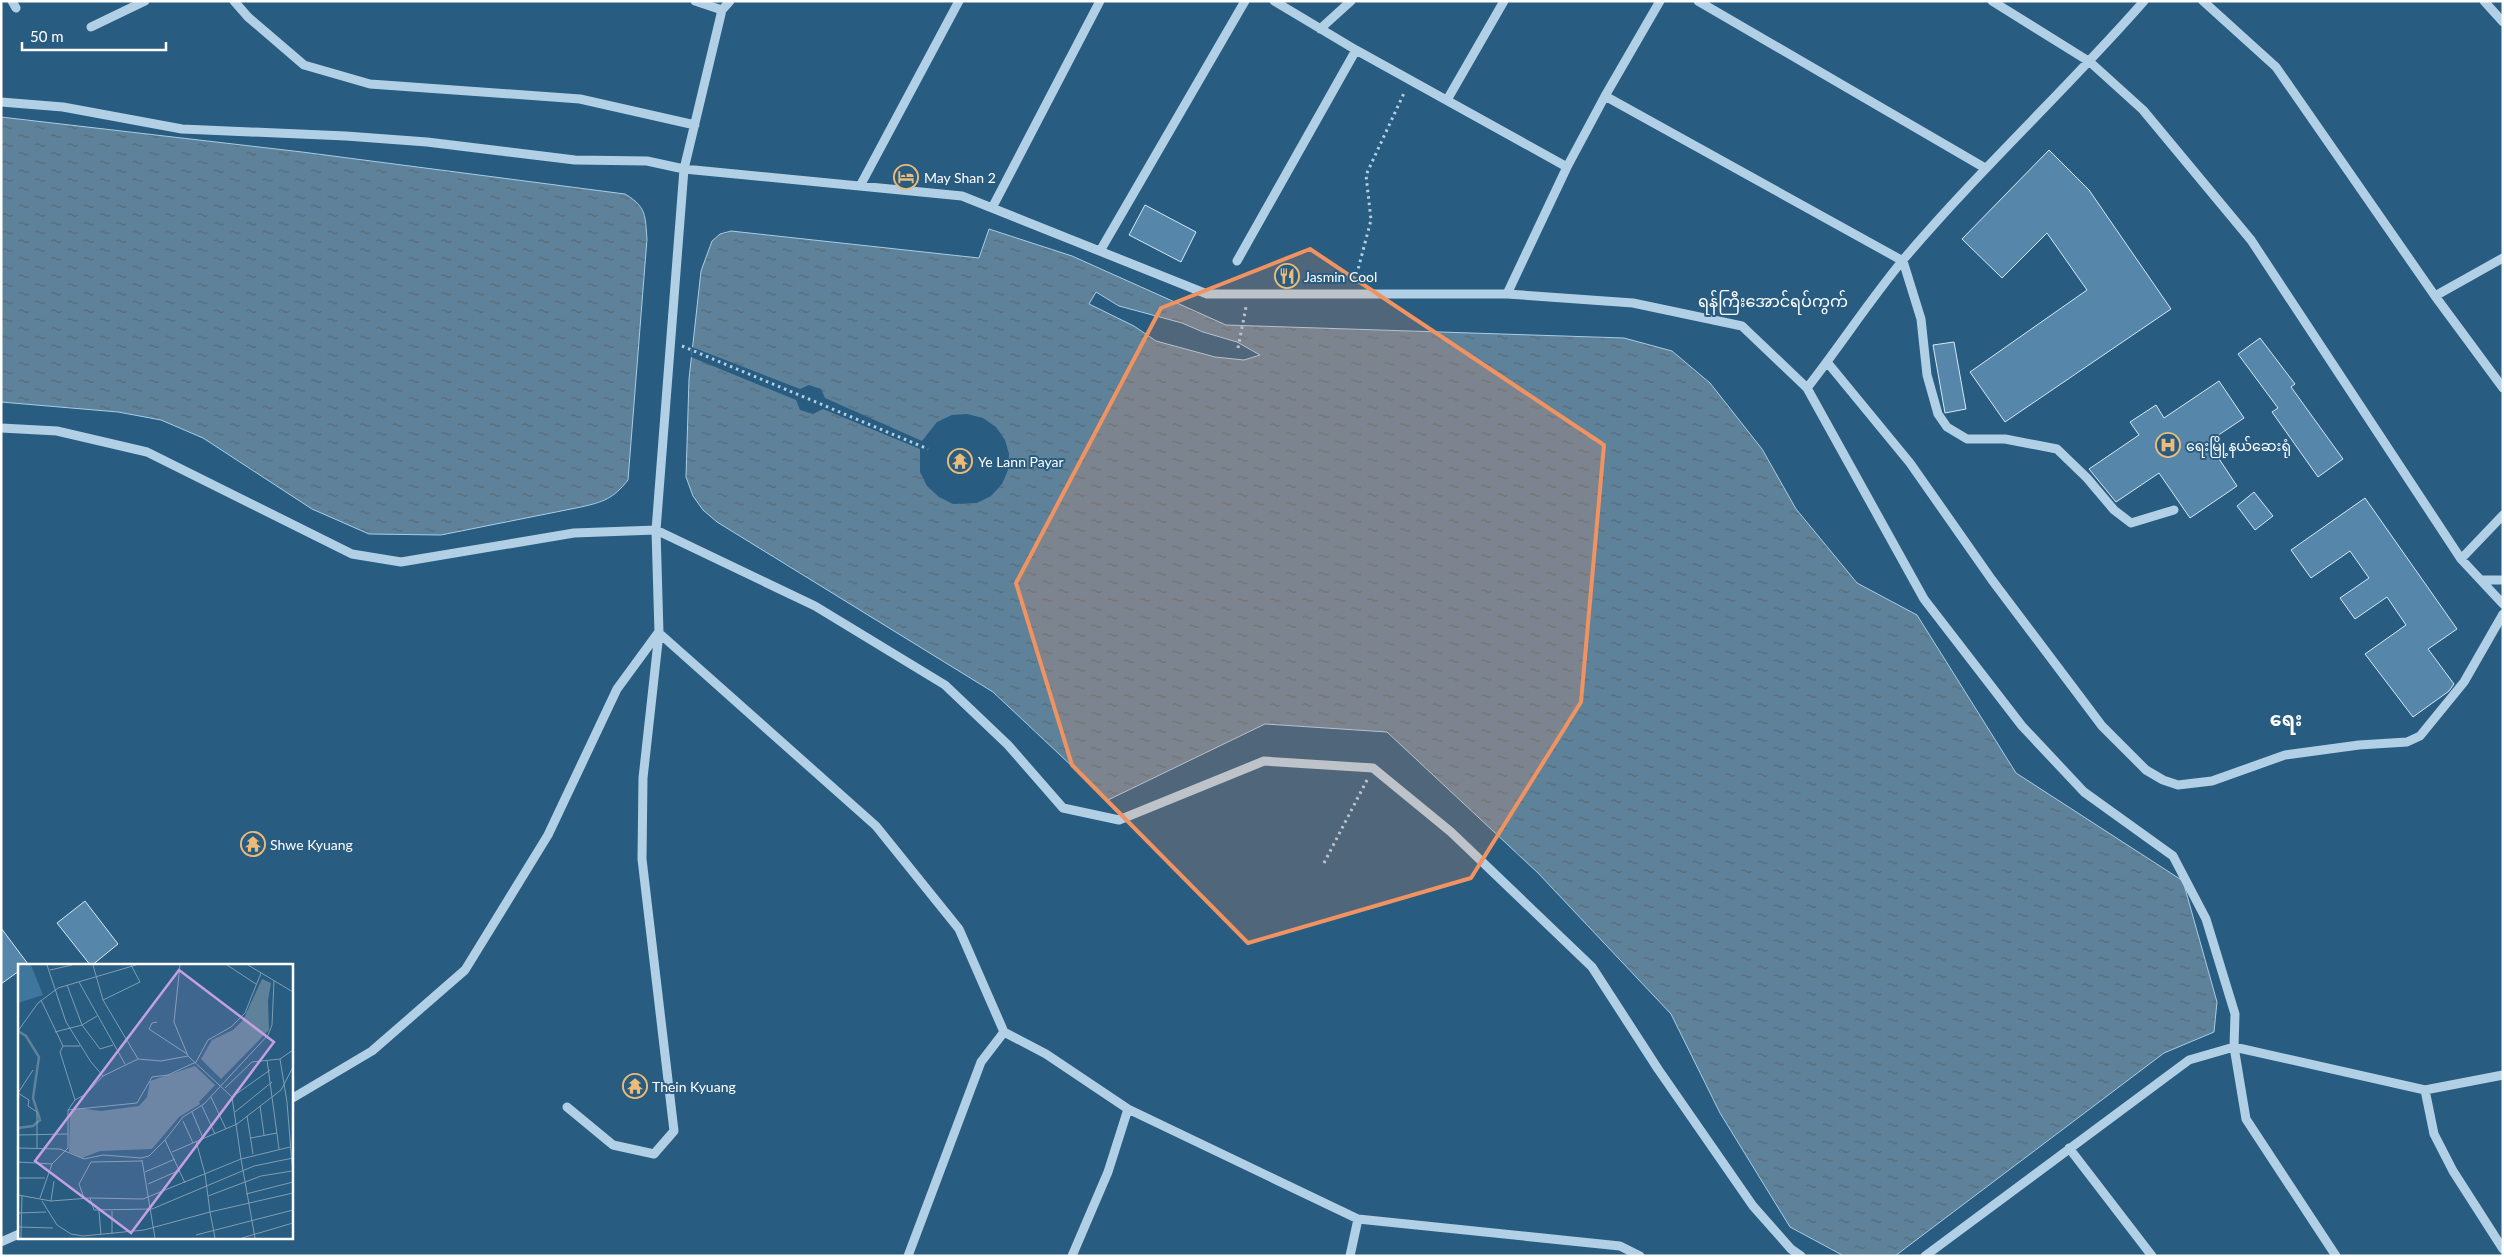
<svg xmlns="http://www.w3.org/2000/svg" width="2504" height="1257" font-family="Lato,'Noto Sans Myanmar',sans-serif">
<defs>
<pattern id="water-ripples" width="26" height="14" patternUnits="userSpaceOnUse" patternTransform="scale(1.25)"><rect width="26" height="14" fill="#5f829b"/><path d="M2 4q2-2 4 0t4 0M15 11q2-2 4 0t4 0" fill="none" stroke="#566a77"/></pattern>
</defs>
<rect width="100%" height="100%" fill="#295c81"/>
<path fill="url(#water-ripples)" stroke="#a7cde6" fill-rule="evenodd" d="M 1,117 L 302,152 L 625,194 C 647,207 645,216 647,239 L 628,480 C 613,499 603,502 581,507 L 441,535 L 369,534 L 312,509 L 203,438 L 161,420 L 118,412 L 1,402 Z
M 989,229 L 1072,256 L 1226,325 L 1624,338 L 1672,351 L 1710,383 L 1762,449 L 1796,509 L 1857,583 L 1917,615 L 2016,773 L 2183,881 L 2217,1002 L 2214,1032 L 2164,1053 L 1895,1256 L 1844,1256 L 1790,1227 L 1720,1113 L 1671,1014 L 1538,873 L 1387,732 L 1265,724 L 1108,800 L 993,692 L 717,522 L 703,510 L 693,496 L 686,477 L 689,379 L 701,271 L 712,241 L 720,234 L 731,231 L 979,258 ZM 1096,292 L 1119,306 L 1182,323 L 1203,332 L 1237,342 L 1260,355 L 1244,360 L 1215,357 L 1156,341 L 1134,326 L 1089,304 Z"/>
<path fill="#295c81" d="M 692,347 L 800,389 L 809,385 L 821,389 L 825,398 L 922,441 L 937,422 L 952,415 L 967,414 L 983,418 L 996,427 L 1005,440 L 1009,454 L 1008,470 L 1002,484 L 991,496 L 977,503 L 953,504 L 939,497 L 927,486 L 920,472 L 920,449 L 823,409 L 813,414 L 800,410 L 796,400 L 691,357 Z"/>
<path fill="#5687ab" stroke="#d4e8f5" d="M 2049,150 L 2089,190 L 2171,309 L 2005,422 L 1970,372 L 2087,290 L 2047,233 L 2002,278 L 1962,239 Z
M 1145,205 L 1196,232 L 1181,262 L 1129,235 Z
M 2260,338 L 2295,384 L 2291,387 L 2343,459 L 2318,477 L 2272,412 L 2278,408 L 2238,354 Z
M 1954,342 L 1966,409 L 1945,413 L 1933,345 Z
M 2219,381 L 2244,418 L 2208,442 L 2237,486 L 2190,518 L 2159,473 L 2116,502 L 2089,469 L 2139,435 L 2130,422 L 2156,405 L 2164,418 Z
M 2254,492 L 2273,516 L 2255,530 L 2237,506 Z
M 2365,498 L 2457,629 L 2428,649 L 2454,684 L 2449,691 L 2413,717 L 2365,654 L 2406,625 L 2387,597 L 2355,619 L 2340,598 L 2369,578 L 2350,551 L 2311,578 L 2291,550 Z
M 85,901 L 118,944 L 91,966 L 57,923 Z
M 1,928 L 28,964 L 19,966 L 19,971 L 1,984 Z"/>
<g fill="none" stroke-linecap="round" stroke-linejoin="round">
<path stroke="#b2d0e5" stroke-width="3" stroke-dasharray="2.5 4" stroke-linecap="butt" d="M 1355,281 L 1371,220 L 1366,175 L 1405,91
M 682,346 L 928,449
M 1238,348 L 1246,307
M 1324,863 L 1367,780"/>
<path stroke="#b2d0e5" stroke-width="9" d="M 12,1 L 16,8
M 234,1 L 248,17 L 304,65 L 370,84 L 580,99 L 695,125
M 695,1 L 722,10
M 730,1 L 722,10 L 684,169 L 656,530 L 659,633 L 876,826 L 959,929 L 1004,1032 L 1046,1054 L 1128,1109 L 1358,1219 L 1620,1246 L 1640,1256
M 1274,1 L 1356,50 L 1567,167
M 1660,1 L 1605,96 L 1567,167 L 1507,294 L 1633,303 L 1742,326 L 1807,388 L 1924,599 L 2022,726 L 2084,792 L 2173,856 L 2206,919 L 2235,1014 L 2234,1047 L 2246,1119 L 2336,1256
M 1698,1 L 1985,168
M 1992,1 L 2090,62 L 2143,110 L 2251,240 L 2461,559 L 2503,604
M 2203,1 L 2276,67 L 2435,296 L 2503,388
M 2484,1 L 2503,22
M 91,27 L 145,1
M 1320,29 L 1351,1
M 1605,96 L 1903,261 L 1921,319 L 1927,375 L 1938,414 L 1947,427 L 1967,439 L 2005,439 L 2057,449 L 2087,478 L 2114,510 L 2131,523 L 2174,510
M 1447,100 L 1504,1
M 1,102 L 63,107 L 182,129 L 346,136 L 427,142 L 575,160 L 647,161 L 684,169 L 962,196 L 1207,294 L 1507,294
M 860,186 L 959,1
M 992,208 L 1100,1
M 1100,251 L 1245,1
M 1237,261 L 1356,50
M 2435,296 L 2503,258
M 1827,362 L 1910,463 L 1992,580 L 2102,726 L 2146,770 L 2163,780 L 2178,785 L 2212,781 L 2285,755 L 2359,745 L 2407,742 L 2420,736 L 2464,682 L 2503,614
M 1807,388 C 1840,346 1869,301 1903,260 C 1979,170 2066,90 2144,1
M 1,428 L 57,431 L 147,452 L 352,554 L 401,562 L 574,533 L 656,530 L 815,606 L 945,685 L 1008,745 L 1063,808 L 1119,820 L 1264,761 L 1373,768 L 1451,832 L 1592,967 L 1658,1069 L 1753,1206 L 1791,1249 L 1801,1256
M 2461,559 L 2503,515
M 2481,580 L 2503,580
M 2425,1090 L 2434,1134 L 2453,1171 L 2503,1249
M 291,1099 L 372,1051 L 465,970 L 548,835 L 617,689 L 658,633
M 567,1107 L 613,1145 L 654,1154 L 674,1131 L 642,859 L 643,778 L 659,633
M 2069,1148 L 2152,1256
M 1,1242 L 19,1234
M 908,1256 L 981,1062 L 1004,1032
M 1072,1256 L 1108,1172 L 1128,1109
M 1350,1256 L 1358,1219
M 1925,1256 L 2189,1060 L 2234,1047 L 2425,1090 L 2503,1075"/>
</g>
<path fill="#f09361" fill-opacity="0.2" stroke="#f09361" stroke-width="4" stroke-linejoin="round" d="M 1310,249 L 1604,445 L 1581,702 L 1471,878 L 1248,943 L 1072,765 L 1016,583 L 1161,308 Z"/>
<defs>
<symbol id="hotel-ring" viewBox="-11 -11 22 22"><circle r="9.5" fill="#295c81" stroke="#ecbb79" stroke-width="1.5"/><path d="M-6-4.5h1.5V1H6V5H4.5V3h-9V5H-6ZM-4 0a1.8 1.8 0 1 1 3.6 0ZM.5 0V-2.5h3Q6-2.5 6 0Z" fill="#ecbb79"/></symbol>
<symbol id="restaurant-ring" viewBox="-11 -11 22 22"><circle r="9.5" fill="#295c81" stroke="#ecbb79" stroke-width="1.5"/><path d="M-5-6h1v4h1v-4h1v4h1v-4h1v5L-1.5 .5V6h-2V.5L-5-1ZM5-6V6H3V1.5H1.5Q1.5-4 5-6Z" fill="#ecbb79"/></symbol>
<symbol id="hospital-ring" viewBox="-11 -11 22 22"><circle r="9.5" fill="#295c81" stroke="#ecbb79" stroke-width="1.5"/><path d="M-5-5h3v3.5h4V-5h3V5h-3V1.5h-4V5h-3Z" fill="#ecbb79"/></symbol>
<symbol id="temple-ring" viewBox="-11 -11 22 22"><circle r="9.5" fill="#295c81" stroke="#ecbb79" stroke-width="1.5"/><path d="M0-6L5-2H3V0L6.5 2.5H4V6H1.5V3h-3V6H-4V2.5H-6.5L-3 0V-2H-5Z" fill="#ecbb79"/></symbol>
</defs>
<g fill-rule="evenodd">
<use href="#hotel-ring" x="892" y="163" width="28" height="28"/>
<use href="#restaurant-ring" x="1273" y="262" width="28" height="28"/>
<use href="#hospital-ring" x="2154" y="431" width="28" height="28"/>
<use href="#temple-ring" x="946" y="447" width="28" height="28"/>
<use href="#temple-ring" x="239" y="830" width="28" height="28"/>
<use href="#temple-ring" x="621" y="1072" width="28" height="28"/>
</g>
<g text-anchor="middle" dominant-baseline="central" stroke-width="4" stroke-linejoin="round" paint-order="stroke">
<g font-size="14" fill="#fff" stroke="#295c81" text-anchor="start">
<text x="924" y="177">May Shan 2</text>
<text x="1304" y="276">Jasmin Cool</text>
<text x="2186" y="445">ရေးမြို့နယ်ဆေးရုံ</text>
<text x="978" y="461">Ye Lann Payar</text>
<text x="270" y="844">Shwe Kyuang</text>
<text x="652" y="1086">Thein Kyuang</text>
</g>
<g font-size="16" fill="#fff" stroke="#295c81">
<text x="1773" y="300">ရန်ကြီးအောင်ရပ်ကွက်</text>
</g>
<g font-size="19" font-weight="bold" fill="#fff" stroke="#295c81">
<text x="2286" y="718">ရေး</text>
</g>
</g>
<g transform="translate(18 964)">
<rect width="275" height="275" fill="#295c81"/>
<path d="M 0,1 L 13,1 L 25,31 L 0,39 Z" fill="#3e769e"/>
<path d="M 244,15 L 253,19 L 250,37 L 251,66 L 203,115 L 183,95 L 194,76 L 215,66 L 225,56 ZM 177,102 L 197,121 L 181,138 L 182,140 L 161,153 L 134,185 L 82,187 L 64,194 L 51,188 L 52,148 L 60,144 L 83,147 L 121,142 L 129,133 L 132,117 Z" fill="#5f829b"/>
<path fill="none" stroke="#5f829b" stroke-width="2.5" d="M 0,67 L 8,72 L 21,93 L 15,134 L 22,156 L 15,162 L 0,164"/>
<path fill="none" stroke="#7f9db3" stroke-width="1" d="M 29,1 L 48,58 L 73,98 L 85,112M 75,1 L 85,36 L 120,95M 162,1 L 156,58 L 170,92M 209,1 L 238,20M 230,1 L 275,28M 32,6 L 54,1M 61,18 L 107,100M 49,21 L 64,61 L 82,85 L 95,81M 23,36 L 45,82 L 62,82M 85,36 L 122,18 L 113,1M 275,36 L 275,77M 139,58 L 134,59 L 131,65 L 169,90M 0,67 L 20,39 L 40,24 L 118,1M 37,68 L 64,61 L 79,52M 45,82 L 42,88 L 57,136 L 50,146M 262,95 L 269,138 L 275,213M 249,96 L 261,185M 207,124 L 234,98 L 262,95 L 275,86M 0,129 L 11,136 L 10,142 L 19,148 L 19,184M 0,129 L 15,106M 193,133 L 208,165M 214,133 L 252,106M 184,142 L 197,170M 242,142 L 246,171M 174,148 L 185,174M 217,148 L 254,118M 229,152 L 235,190M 165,157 L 175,179M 0,171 L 50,170M 233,174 L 259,169M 147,176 L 165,153 L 186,140 L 250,71 L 254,61 L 256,17M 0,184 L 42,185 L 66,195 L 85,191 L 123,194 L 131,192 L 147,176 L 167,219M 154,188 L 219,160 L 263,126 L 275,103M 124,196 L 137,274M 0,198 L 34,200M 127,208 L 157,195M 0,214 L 27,214M 130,220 L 162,206M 228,230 L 275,218M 0,231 L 33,237 L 72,234 L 125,235 L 223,195 L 214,133 L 170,92 L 143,97 L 120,95 L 85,112 L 68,130 L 57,136M 190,232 L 243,212 L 274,207M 22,234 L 34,200 L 50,184 L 50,146 L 119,139 L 134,113 L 150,111 L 178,98 L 190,76 L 213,63 L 227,49 L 243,9M 66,234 L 61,220 L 73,198 L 124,197M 72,234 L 76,246 L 134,245 L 236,202 L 275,194M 24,237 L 39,261 L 53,270 L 65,272 L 126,266 L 192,248 L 187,210 L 178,177M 33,237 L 36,217M 81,247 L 83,271M 0,249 L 28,248M 0,263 L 35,264M 94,270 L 94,247M 178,271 L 275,246M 3,274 L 4,231M 197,274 L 192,248 L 275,229M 224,274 L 275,259M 237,274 L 223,195 L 272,183"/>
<path fill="#c4a0e2" fill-opacity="0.15" stroke="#c4a0e2" stroke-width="2.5" d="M 161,6 L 256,78 L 113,269 L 17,197 Z"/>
<rect width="275" height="275" fill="none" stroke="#fff" stroke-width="2.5"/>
</g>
<rect width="2504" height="1257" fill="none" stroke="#ffffff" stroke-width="5"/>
<path d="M22 42v8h144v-8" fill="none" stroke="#ffffff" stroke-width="2.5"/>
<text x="30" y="42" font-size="15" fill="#ffffff" stroke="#295c81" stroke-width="4" paint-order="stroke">50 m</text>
</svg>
